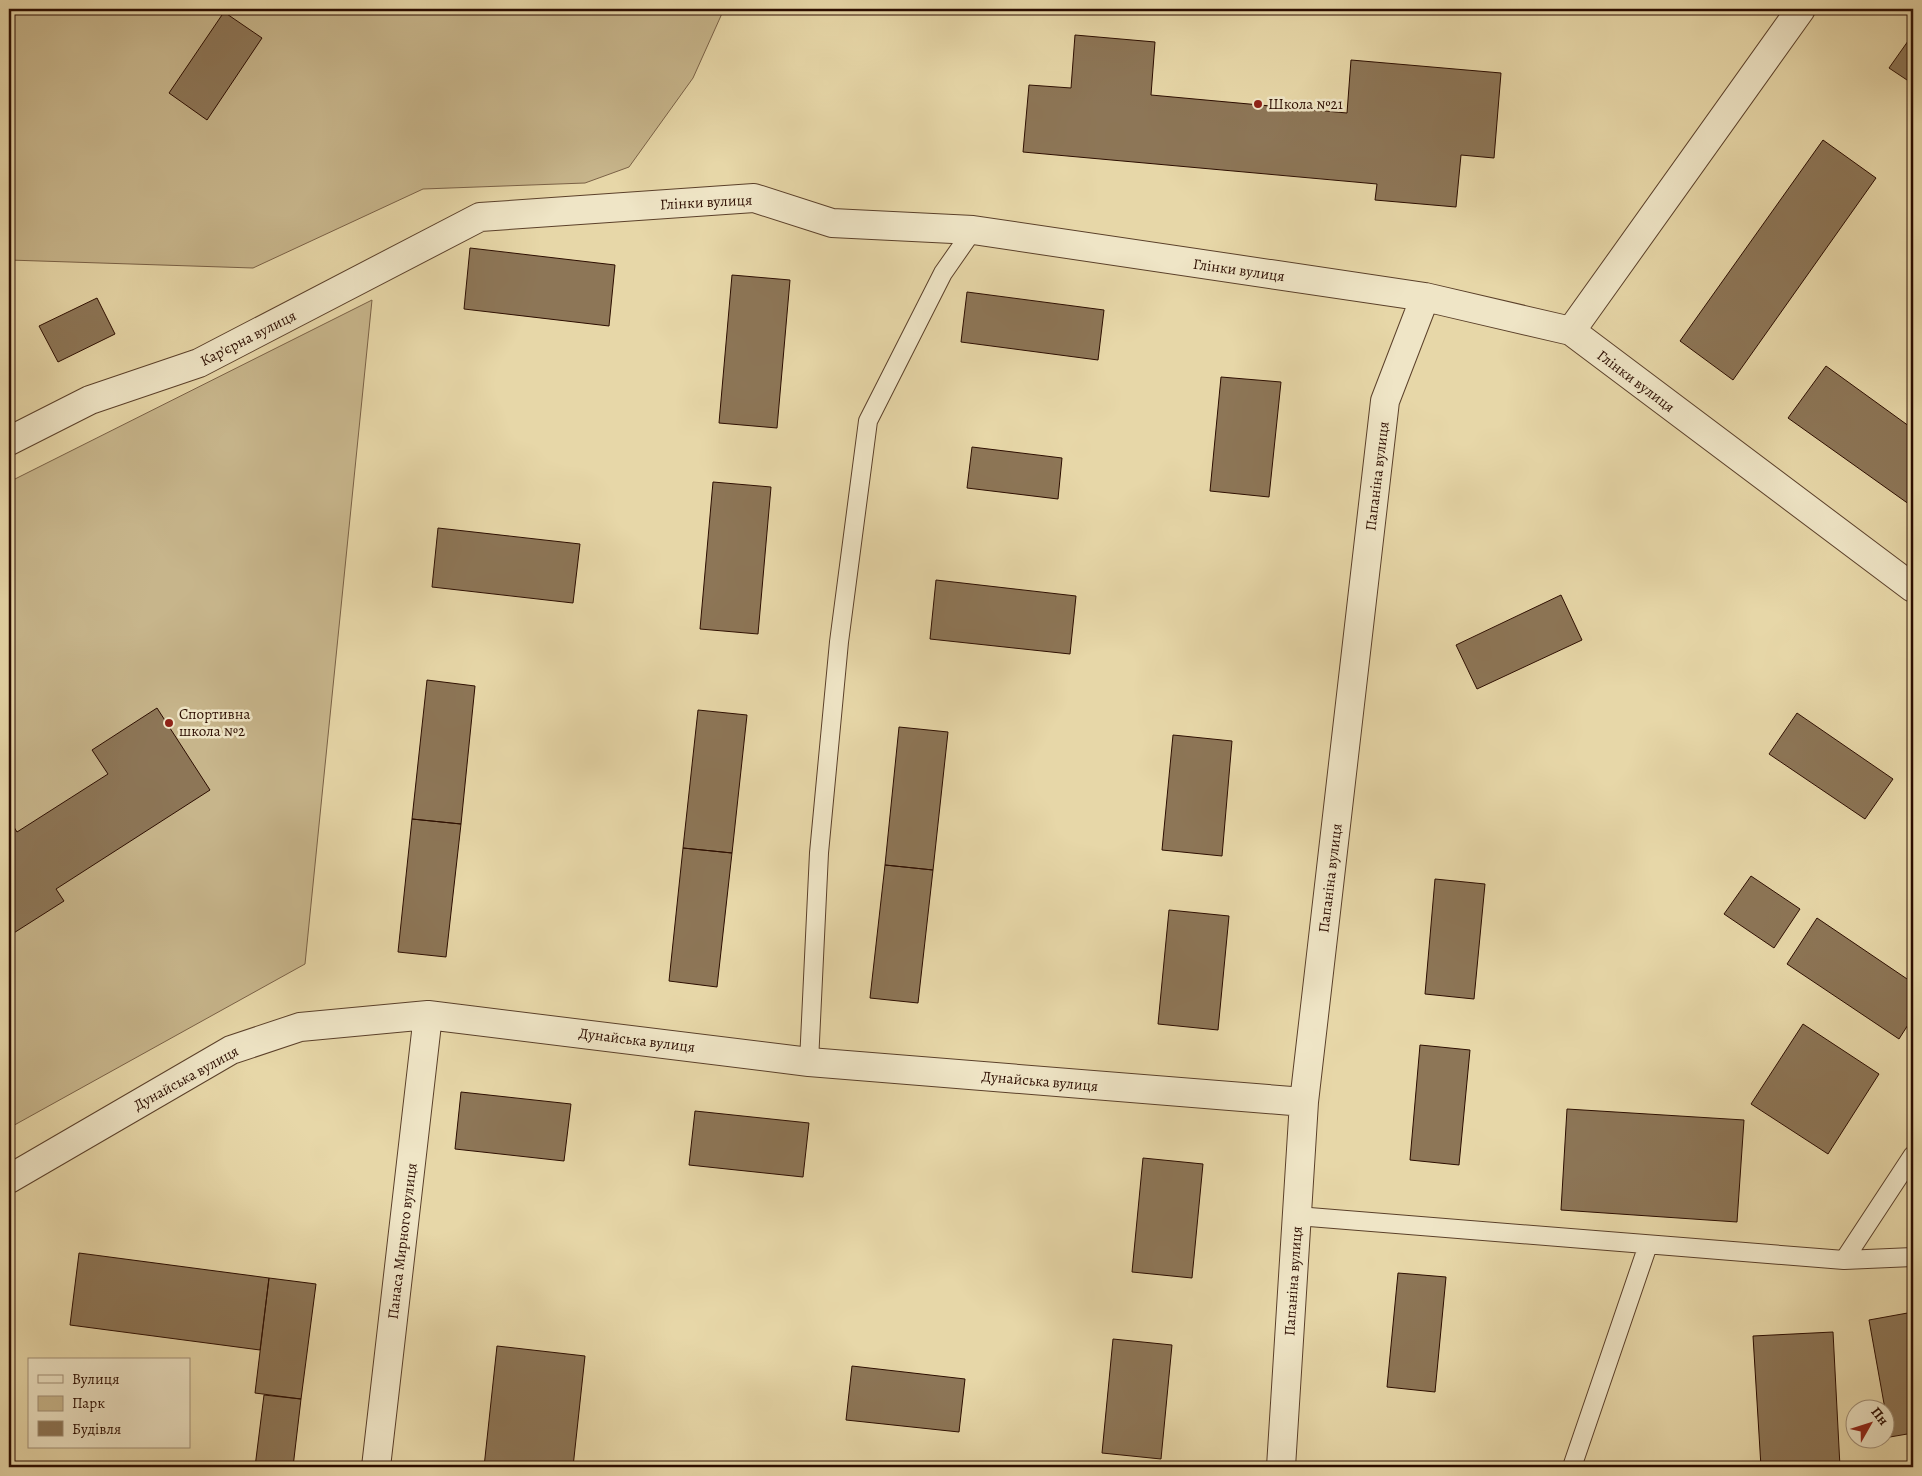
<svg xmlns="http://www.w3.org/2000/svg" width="1922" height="1476" font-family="Alegreya,serif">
<rect width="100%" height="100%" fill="#e7d7a8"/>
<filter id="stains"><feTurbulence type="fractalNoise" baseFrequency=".004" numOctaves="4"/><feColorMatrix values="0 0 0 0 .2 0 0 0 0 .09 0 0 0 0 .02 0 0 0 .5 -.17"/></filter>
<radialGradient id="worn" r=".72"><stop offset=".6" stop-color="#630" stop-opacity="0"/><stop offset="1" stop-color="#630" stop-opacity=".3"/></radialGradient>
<path fill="#c7b58b" stroke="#7a6146" d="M 9,9 L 724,9 L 693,78 L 629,167 L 585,183 L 423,189 L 253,268 L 9,260 Z
M 372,300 L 305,964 L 9,1128 L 9,482 Z"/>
<path fill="#8d7657" stroke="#2c0d00" d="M 224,12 L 262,38 L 207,120 L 169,93 Z
M 1913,34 L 1913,84 L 1889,68 Z
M 1075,35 L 1155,42 L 1151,95 L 1347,113 L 1351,60 L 1501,73 L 1494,158 L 1461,155 L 1456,207 L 1375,200 L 1377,184 L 1023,152 L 1029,85 L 1071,88 Z
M 1823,140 L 1876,178 L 1733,380 L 1680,341 Z
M 470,248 L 615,265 L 609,326 L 464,309 Z
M 732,275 L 790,280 L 777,428 L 719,423 Z
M 967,292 L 1104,310 L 1098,360 L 961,342 Z
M 97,298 L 115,334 L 58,362 L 39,326 Z
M 1826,366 L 1913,429 L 1913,507 L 1788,418 Z
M 1221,377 L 1281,382 L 1269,497 L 1210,491 Z
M 972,447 L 1062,458 L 1058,499 L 967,488 Z
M 713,482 L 771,487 L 758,634 L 700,629 Z
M 438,528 L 580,544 L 573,603 L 432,587 Z
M 936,580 L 1076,596 L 1070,654 L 930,639 Z
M 1561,595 L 1582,640 L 1477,689 L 1456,645 Z
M 427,680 L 475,686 L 461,824 L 412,819 Z
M 157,708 L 210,790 L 56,889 L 64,901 L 9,936 L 9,819 L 17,832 L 108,774 L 92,750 Z
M 698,710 L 747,715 L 732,853 L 683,848 Z
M 1797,713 L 1893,779 L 1865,819 L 1769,754 Z
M 899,727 L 948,732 L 933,870 L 885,865 Z
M 1173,735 L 1232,741 L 1222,856 L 1162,850 Z
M 412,819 L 461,824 L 446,957 L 398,952 Z
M 683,848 L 732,853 L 717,987 L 669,981 Z
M 885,865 L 933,870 L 918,1003 L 870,998 Z
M 1751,876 L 1800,909 L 1774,948 L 1724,914 Z
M 1435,879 L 1485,884 L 1474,999 L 1425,994 Z
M 1169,910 L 1229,916 L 1218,1030 L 1158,1024 Z
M 1817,918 L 1913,983 L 1913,1017 L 1899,1039 L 1787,964 Z
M 1803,1024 L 1879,1074 L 1828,1154 L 1751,1104 Z
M 1420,1045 L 1470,1050 L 1459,1165 L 1410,1160 Z
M 461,1092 L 571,1104 L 564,1161 L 455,1149 Z
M 1567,1109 L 1744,1120 L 1737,1222 L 1561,1210 Z
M 695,1111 L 809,1123 L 803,1177 L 689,1165 Z
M 1143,1158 L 1203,1164 L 1192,1278 L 1132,1272 Z
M 79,1253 L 269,1278 L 260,1350 L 70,1325 Z
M 1398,1273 L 1446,1277 L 1435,1392 L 1387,1387 Z
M 269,1278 L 316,1284 L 301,1399 L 255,1393 Z
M 1913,1312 L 1913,1433 L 1890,1437 L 1869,1320 Z
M 1833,1332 L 1840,1467 L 1761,1467 L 1753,1336 Z
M 1113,1339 L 1172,1345 L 1161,1459 L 1102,1453 Z
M 497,1346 L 585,1356 L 573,1467 L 484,1467 Z
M 852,1366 L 965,1379 L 959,1432 L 846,1420 Z
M 264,1395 L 301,1399 L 293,1467 L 255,1467 Z"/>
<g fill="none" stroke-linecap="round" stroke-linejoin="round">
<defs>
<path id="service" d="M 809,1062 L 819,853 L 839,642 L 868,421 L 943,273 L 973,230
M 1297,1216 L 1844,1260 L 1913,1257
M 1844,1260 L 1913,1155
M 1572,1467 L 1648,1245"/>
<path id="minor" d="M 1571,331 L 1801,9
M 9,441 L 90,400 L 199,363 L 480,217 L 754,198 L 832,223 L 973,230 L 1425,297 L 1571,331 L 1913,588
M 9,1179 L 231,1050 L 300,1027 L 428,1015 L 809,1062 L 1304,1102
M 376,1467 L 428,1015
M 1281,1467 L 1304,1102 L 1385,401 L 1425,297"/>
</defs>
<use href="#service" stroke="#5b402a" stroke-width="20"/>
<use href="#minor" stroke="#5b402a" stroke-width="30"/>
<use href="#service" stroke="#efe5c6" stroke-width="18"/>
<use href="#minor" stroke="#efe5c6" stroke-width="28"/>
</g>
<g fill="#8f2418" stroke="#efe5c6" stroke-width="2">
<circle cx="1258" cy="104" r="5"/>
<circle cx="169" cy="723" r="5"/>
</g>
<g text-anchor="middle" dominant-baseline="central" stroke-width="5" stroke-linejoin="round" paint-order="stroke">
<g font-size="15" fill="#2c0d00" stroke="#efe5c6" text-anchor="start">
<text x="1268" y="104">Школа №21</text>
<text x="179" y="714">Спортивна<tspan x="179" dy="17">школа №2</tspan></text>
</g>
<g font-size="15" fill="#2c0d00" stroke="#efe5c6">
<text transform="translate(706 202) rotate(-3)">Глінки вулиця</text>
<text transform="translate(1239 270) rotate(8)">Глінки вулиця</text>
<text transform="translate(248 338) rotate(-27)">Кар’єрна вулиця</text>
<text transform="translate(1636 381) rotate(37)">Глінки вулиця</text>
<text transform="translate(1377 476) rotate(-83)">Папаніна вулиця</text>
<text transform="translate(1330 878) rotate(-83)">Папаніна вулиця</text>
<text transform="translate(637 1040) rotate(7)">Дунайська вулиця</text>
<text transform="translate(186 1078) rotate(-29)">Дунайська вулиця</text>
<text transform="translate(1040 1081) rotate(5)">Дунайська вулиця</text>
<text transform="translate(402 1241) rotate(-83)">Панаса Мирного вулиця</text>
<text transform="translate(1293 1281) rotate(-86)">Папаніна вулиця</text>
</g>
</g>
<rect width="1922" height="1476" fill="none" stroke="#e7d7a8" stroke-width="30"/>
<rect x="10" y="10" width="1902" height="1456" fill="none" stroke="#2c0d00" stroke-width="2.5"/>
<rect x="15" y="15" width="1892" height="1446" fill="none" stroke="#2c0d00"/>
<rect x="28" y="1358" width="162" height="90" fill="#efe5c6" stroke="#a18f77"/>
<rect x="38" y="1375" width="25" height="8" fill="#efe5c6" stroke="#a18f77"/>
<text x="72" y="1384" font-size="15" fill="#2c0d00">Вулиця</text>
<rect x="38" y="1396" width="25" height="15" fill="#c7b58b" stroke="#a18f77"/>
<text x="72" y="1408" font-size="15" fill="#2c0d00">Парк</text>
<rect x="38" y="1421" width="25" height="15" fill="#8d7657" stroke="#a18f77"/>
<text x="72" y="1434" font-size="15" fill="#2c0d00">Будівля</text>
<g transform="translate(1870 1424) rotate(51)"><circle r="24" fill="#efe5c6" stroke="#a18f77"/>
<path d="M0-4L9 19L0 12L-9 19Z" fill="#8f2418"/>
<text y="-8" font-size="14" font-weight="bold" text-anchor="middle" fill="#2c0d00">Пн</text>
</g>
<rect width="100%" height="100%" filter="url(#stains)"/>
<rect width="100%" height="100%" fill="url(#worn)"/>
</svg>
